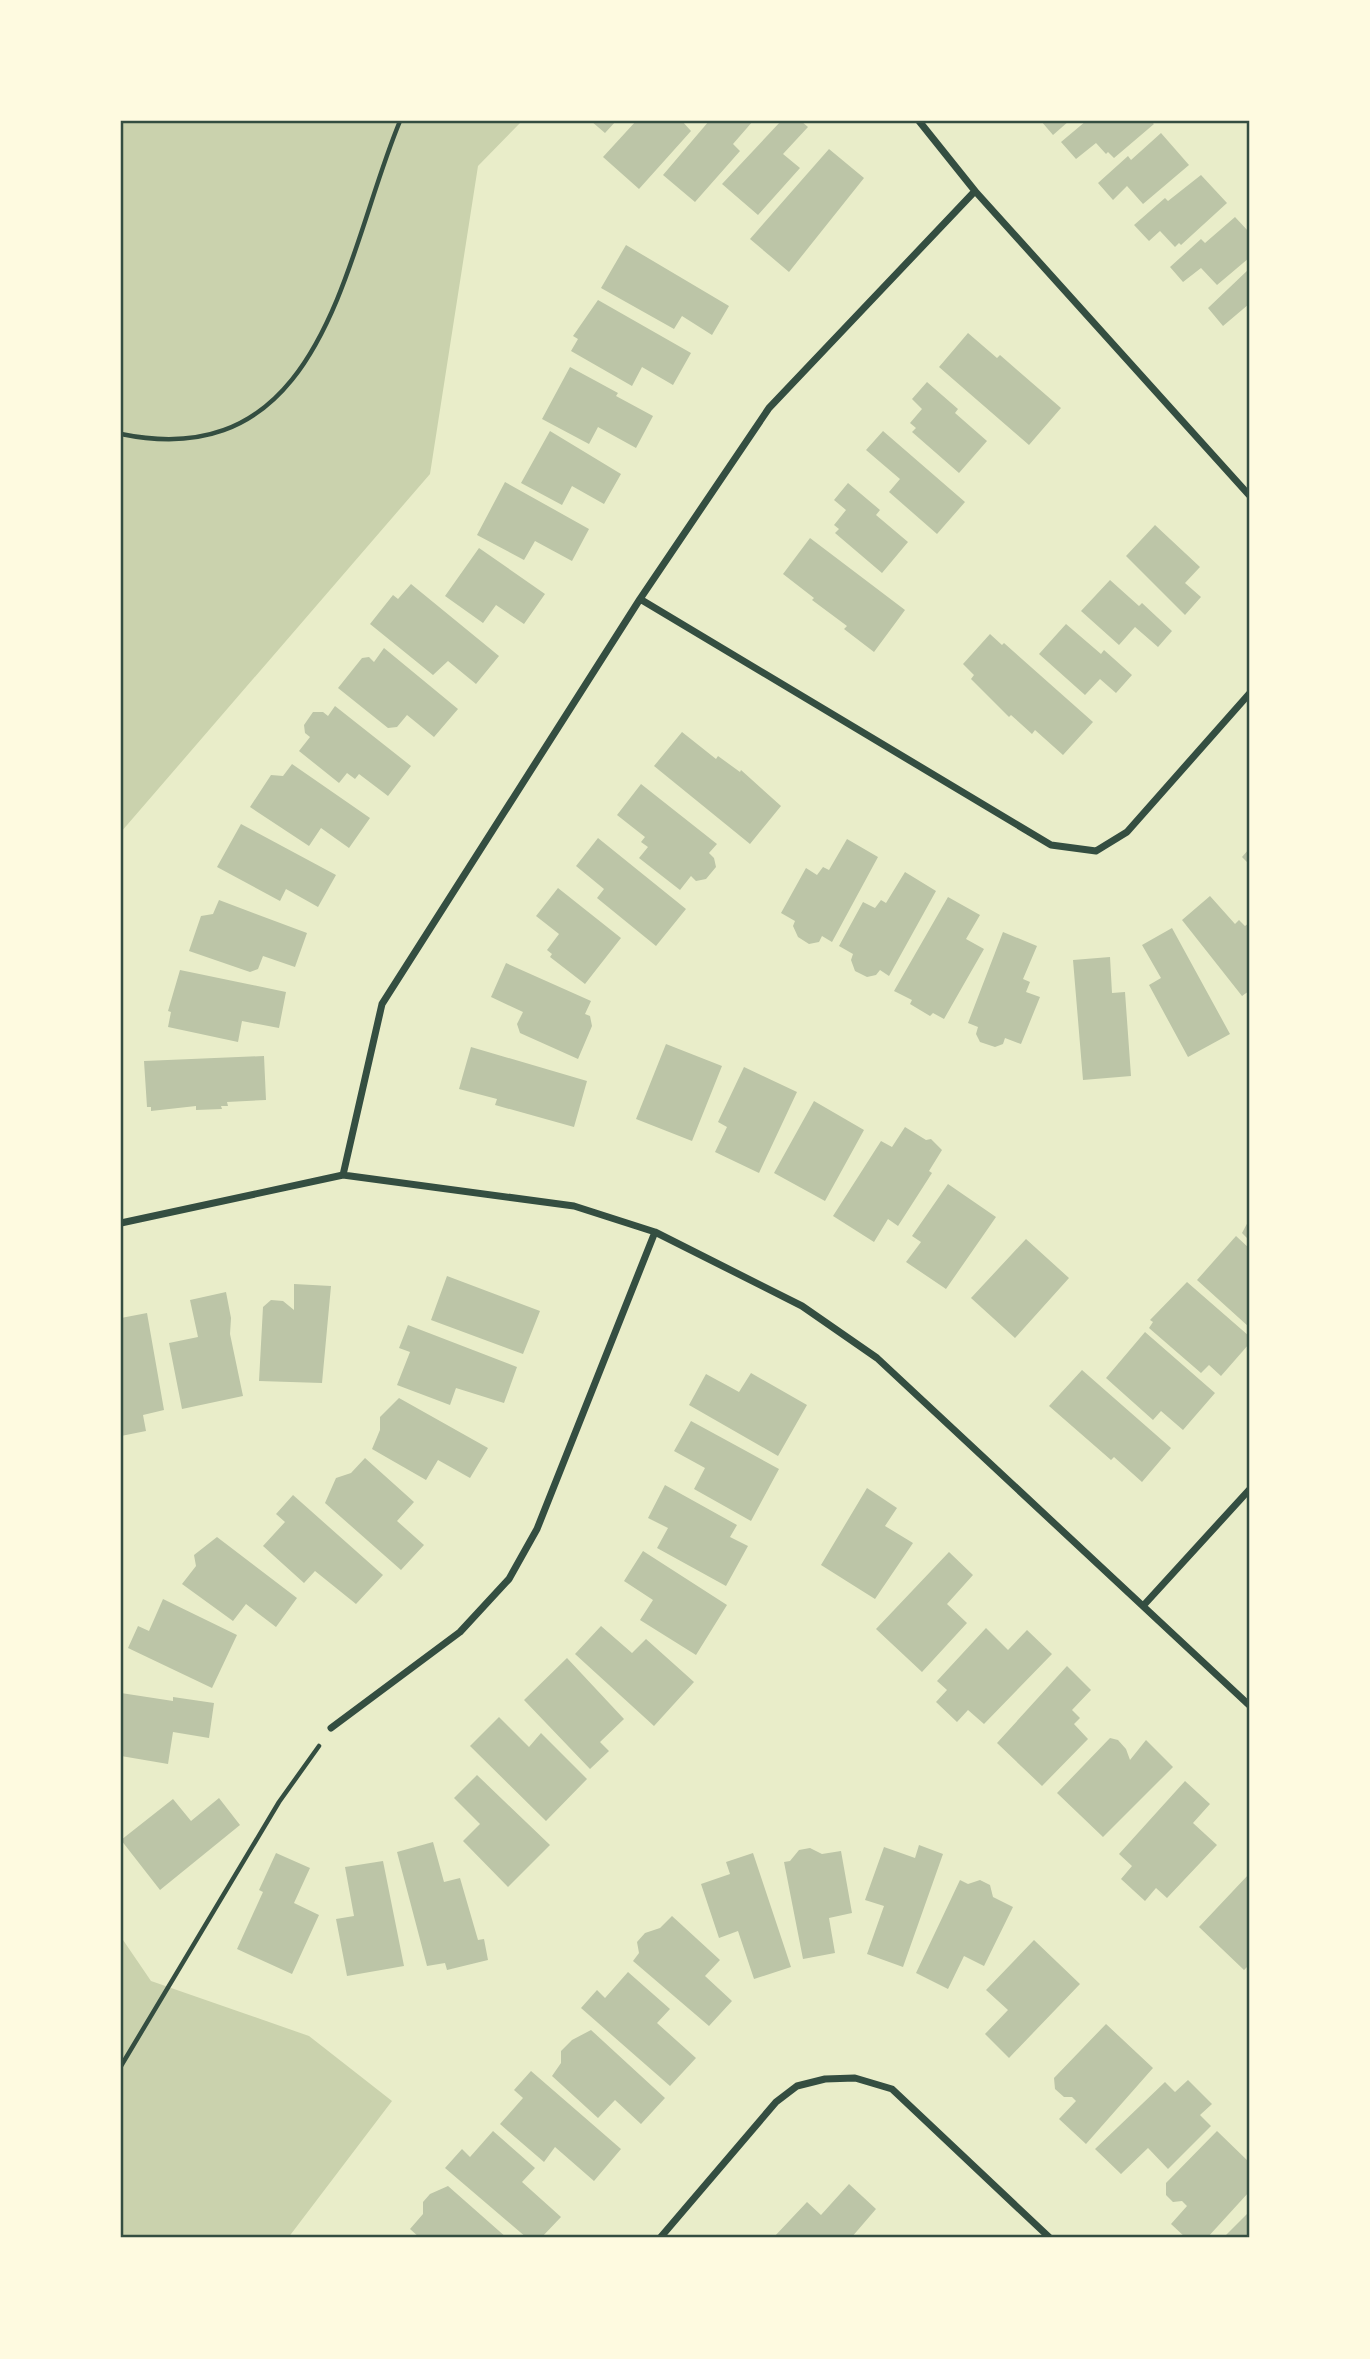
<svg xmlns="http://www.w3.org/2000/svg" width="1370" height="2359" font-family="Figtree,sans-serif">
<rect width="100%" height="100%" fill="#e9edc9"/>
<path fill="#cad2ad" d="M 121,121 L 522,121 L 478,166 L 430,474 L 121,832 Z
M 121,1937 L 151,1981 L 309,2036 L 392,2101 L 288,2238 L 121,2238 Z"/>
<path fill="#bcc5a7" d="M 591,121 L 616,121 L 605,133 Z
M 636,121 L 682,121 L 691,131 L 639,189 L 603,157 Z
M 709,121 L 753,121 L 733,144 L 740,151 L 695,202 L 663,175 Z
M 781,121 L 801,121 L 808,127 L 783,154 L 800,168 L 758,215 L 722,184 Z
M 1041,121 L 1069,121 L 1053,135 Z
M 1086,121 L 1151,121 L 1154,124 L 1114,158 L 1108,152 L 1106,154 L 1096,143 L 1076,159 L 1061,142 Z
M 1161,133 L 1189,165 L 1143,204 L 1127,186 L 1113,200 L 1098,183 L 1128,156 L 1131,160 Z
M 829,149 L 864,178 L 789,272 L 750,239 Z
M 1201,175 L 1227,203 L 1181,245 L 1179,243 L 1175,247 L 1160,231 L 1149,241 L 1134,225 L 1165,198 L 1168,201 Z
M 1235,217 L 1249,232 L 1249,258 L 1217,285 L 1201,268 L 1183,282 L 1170,267 L 1201,239 L 1205,243 Z
M 626,245 L 729,306 L 712,335 L 682,316 L 674,329 L 601,288 Z
M 1249,269 L 1249,304 L 1223,326 L 1208,308 Z
M 598,300 L 691,353 L 673,385 L 642,367 L 632,386 L 571,351 L 578,339 L 573,336 Z
M 968,333 L 997,358 L 1000,355 L 1061,408 L 1029,445 L 939,367 Z
M 570,367 L 618,393 L 616,396 L 653,416 L 636,448 L 598,427 L 589,444 L 542,419 Z
M 927,382 L 958,409 L 955,413 L 987,441 L 959,473 L 912,432 L 916,428 L 910,423 L 922,409 L 912,399 Z
M 550,431 L 621,474 L 604,504 L 572,486 L 562,505 L 521,483 Z
M 883,431 L 965,502 L 937,534 L 889,492 L 900,479 L 866,450 Z
M 505,482 L 589,529 L 572,561 L 535,541 L 524,560 L 477,535 Z
M 848,483 L 880,510 L 876,515 L 908,542 L 882,573 L 835,533 L 839,529 L 834,525 L 846,510 L 834,500 Z
M 1155,525 L 1200,567 L 1185,583 L 1201,597 L 1185,615 L 1126,556 Z
M 810,538 L 905,610 L 874,652 L 844,629 L 847,626 L 812,600 L 814,598 L 783,574 Z
M 479,548 L 545,594 L 524,624 L 496,605 L 483,623 L 445,596 Z
M 1110,580 L 1139,606 L 1142,603 L 1172,631 L 1158,647 L 1135,627 L 1119,645 L 1081,611 Z
M 411,584 L 499,656 L 476,684 L 448,661 L 433,675 L 370,624 L 393,595 L 398,599 Z
M 1066,624 L 1101,654 L 1104,650 L 1132,675 L 1116,693 L 1100,679 L 1085,695 L 1039,654 Z
M 990,634 L 1002,645 L 1004,643 L 1093,722 L 1063,755 L 1035,730 L 1032,734 L 1011,715 L 1009,717 L 971,679 L 974,675 L 963,664 Z
M 384,648 L 458,709 L 434,737 L 407,715 L 397,727 L 388,728 L 338,688 L 362,658 L 369,657 L 374,662 Z
M 335,706 L 411,766 L 388,796 L 359,774 L 355,779 L 347,773 L 339,783 L 299,751 L 310,737 L 305,733 L 304,725 L 313,712 L 323,712 L 328,716 Z
M 682,732 L 716,759 L 718,756 L 740,772 L 741,770 L 781,806 L 750,844 L 654,766 Z
M 292,764 L 370,818 L 349,848 L 321,828 L 309,846 L 250,807 L 271,775 L 283,776 Z
M 641,784 L 717,844 L 709,853 L 714,858 L 716,867 L 706,879 L 696,881 L 691,876 L 680,890 L 639,858 L 648,847 L 641,842 L 645,837 L 617,815 Z
M 241,824 L 336,875 L 318,907 L 286,889 L 280,901 L 217,867 Z
M 598,838 L 686,909 L 656,946 L 597,898 L 604,889 L 576,866 Z
M 847,839 L 878,857 L 832,942 L 822,936 L 819,942 L 809,944 L 798,937 L 793,926 L 795,921 L 781,913 L 806,868 L 817,875 L 823,867 L 829,870 Z
M 1249,849 L 1249,864 L 1242,857 Z
M 905,872 L 936,891 L 889,976 L 880,970 L 876,975 L 867,977 L 855,971 L 851,960 L 853,954 L 839,946 L 863,902 L 875,908 L 881,900 L 886,903 Z
M 558,888 L 621,938 L 585,984 L 550,957 L 552,954 L 547,950 L 559,934 L 536,916 Z
M 1210,896 L 1235,924 L 1239,920 L 1245,926 L 1249,923 L 1249,991 L 1242,996 L 1182,920 Z
M 948,897 L 980,915 L 966,939 L 984,949 L 944,1019 L 933,1013 L 930,1016 L 910,1004 L 912,1000 L 894,991 Z
M 219,900 L 307,933 L 295,967 L 263,956 L 258,969 L 250,972 L 189,951 L 201,916 L 213,914 Z
M 1172,928 L 1230,1034 L 1188,1057 L 1149,985 L 1161,978 L 1142,945 Z
M 1003,932 L 1037,946 L 1023,979 L 1030,982 L 1026,992 L 1040,997 L 1021,1044 L 1005,1038 L 1003,1044 L 995,1047 L 980,1042 L 976,1034 L 978,1027 L 968,1023 Z
M 1110,957 L 1112,993 L 1125,992 L 1131,1076 L 1083,1080 L 1073,960 Z
M 506,963 L 591,1001 L 585,1014 L 590,1016 L 592,1026 L 578,1059 L 520,1033 L 517,1024 L 523,1012 L 491,997 Z
M 180,970 L 286,992 L 279,1028 L 242,1021 L 238,1042 L 168,1027 L 171,1012 L 168,1011 Z
M 666,1044 L 722,1066 L 692,1141 L 636,1119 Z
M 471,1047 L 587,1081 L 574,1127 L 495,1105 L 497,1099 L 459,1089 Z
M 264,1056 L 266,1100 L 227,1102 L 228,1106 L 221,1106 L 222,1109 L 196,1110 L 196,1106 L 151,1111 L 151,1107 L 147,1107 L 144,1061 Z
M 744,1067 L 797,1092 L 759,1173 L 715,1152 L 727,1127 L 718,1122 Z
M 814,1101 L 864,1130 L 825,1201 L 774,1173 Z
M 905,1127 L 926,1140 L 931,1139 L 942,1150 L 929,1171 L 932,1173 L 898,1226 L 888,1219 L 874,1242 L 833,1216 L 881,1141 L 892,1147 Z
M 948,1184 L 996,1217 L 946,1289 L 906,1262 L 921,1242 L 912,1236 Z
M 1249,1220 L 1249,1240 L 1242,1233 Z
M 1236,1236 L 1249,1248 L 1249,1327 L 1197,1280 Z
M 1026,1239 L 1069,1278 L 1015,1338 L 971,1298 Z
M 447,1276 L 540,1311 L 523,1354 L 431,1320 Z
M 1187,1282 L 1249,1336 L 1249,1344 L 1221,1376 L 1209,1365 L 1201,1373 L 1149,1328 L 1153,1322 L 1150,1320 Z
M 294,1284 L 331,1286 L 322,1383 L 259,1381 L 263,1307 L 271,1300 L 283,1301 L 294,1310 Z
M 226,1292 L 231,1318 L 230,1334 L 243,1396 L 182,1409 L 169,1343 L 198,1337 L 190,1300 Z
M 147,1313 L 164,1410 L 143,1415 L 146,1431 L 121,1436 L 121,1318 Z
M 408,1325 L 517,1367 L 504,1403 L 456,1388 L 450,1405 L 397,1385 L 410,1352 L 399,1348 Z
M 1145,1332 L 1215,1393 L 1183,1430 L 1161,1411 L 1153,1420 L 1106,1378 Z
M 1082,1370 L 1171,1448 L 1142,1482 L 1114,1457 L 1111,1460 L 1049,1406 Z
M 751,1373 L 807,1405 L 778,1456 L 689,1405 L 706,1374 L 739,1392 Z
M 399,1398 L 488,1448 L 470,1478 L 438,1460 L 426,1480 L 372,1449 L 380,1430 L 380,1417 Z
M 691,1421 L 779,1469 L 751,1521 L 694,1489 L 705,1468 L 674,1451 Z
M 365,1458 L 414,1502 L 397,1521 L 424,1545 L 401,1570 L 325,1503 L 336,1478 L 351,1473 Z
M 665,1485 L 737,1525 L 730,1537 L 748,1546 L 726,1586 L 657,1548 L 668,1528 L 648,1518 Z
M 867,1488 L 897,1508 L 885,1526 L 913,1543 L 875,1599 L 821,1565 Z
M 293,1495 L 383,1575 L 356,1604 L 315,1571 L 304,1583 L 263,1546 L 285,1522 L 276,1514 Z
M 217,1537 L 297,1598 L 276,1627 L 246,1604 L 233,1621 L 182,1584 L 196,1566 L 194,1555 Z
M 643,1551 L 727,1605 L 696,1655 L 640,1620 L 653,1600 L 624,1581 Z
M 949,1552 L 973,1575 L 947,1604 L 967,1623 L 922,1672 L 876,1629 Z
M 163,1599 L 237,1635 L 212,1688 L 128,1648 L 138,1626 L 149,1631 Z
M 601,1626 L 632,1653 L 646,1639 L 694,1682 L 654,1726 L 575,1654 Z
M 986,1628 L 1008,1650 L 1027,1630 L 1052,1654 L 984,1724 L 968,1710 L 957,1722 L 936,1702 L 947,1690 L 937,1681 Z
M 567,1658 L 624,1719 L 600,1742 L 609,1751 L 590,1769 L 524,1700 Z
M 1067,1666 L 1091,1690 L 1072,1710 L 1080,1718 L 1074,1724 L 1088,1739 L 1042,1786 L 997,1743 Z
M 121,1693 L 173,1701 L 173,1697 L 214,1703 L 209,1738 L 173,1732 L 168,1764 L 121,1756 Z
M 499,1717 L 529,1747 L 541,1733 L 587,1779 L 546,1821 L 470,1746 Z
M 1110,1738 L 1118,1740 L 1126,1749 L 1130,1760 L 1146,1740 L 1173,1767 L 1103,1837 L 1057,1793 Z
M 477,1775 L 550,1845 L 508,1887 L 463,1841 L 480,1824 L 454,1798 Z
M 1185,1781 L 1210,1804 L 1193,1823 L 1217,1845 L 1167,1898 L 1156,1888 L 1145,1901 L 1121,1879 L 1132,1866 L 1119,1854 Z
M 219,1798 L 240,1825 L 160,1890 L 121,1840 L 173,1799 L 191,1821 Z
M 433,1842 L 444,1882 L 460,1878 L 478,1940 L 484,1939 L 488,1960 L 447,1970 L 445,1963 L 427,1966 L 397,1852 Z
M 919,1845 L 943,1854 L 903,1967 L 867,1954 L 884,1906 L 865,1900 L 884,1847 L 915,1858 Z
M 810,1848 L 822,1854 L 841,1851 L 852,1913 L 829,1918 L 835,1953 L 803,1959 L 784,1862 L 790,1861 L 799,1850 Z
M 276,1853 L 310,1868 L 294,1903 L 319,1915 L 292,1974 L 237,1949 L 263,1892 L 259,1890 Z
M 753,1853 L 791,1967 L 754,1979 L 738,1931 L 719,1938 L 701,1884 L 730,1874 L 726,1862 Z
M 383,1861 L 404,1966 L 347,1976 L 336,1919 L 354,1916 L 345,1867 Z
M 1249,1874 L 1249,1965 L 1244,1970 L 1199,1927 Z
M 960,1880 L 968,1884 L 980,1880 L 990,1885 L 993,1897 L 1013,1907 L 984,1966 L 964,1956 L 948,1989 L 916,1973 Z
M 672,1916 L 720,1960 L 705,1976 L 732,2001 L 709,2026 L 633,1961 L 639,1953 L 637,1942 L 645,1933 L 660,1928 Z
M 1034,1940 L 1080,1984 L 1009,2058 L 985,2034 L 1008,2010 L 986,1990 Z
M 628,1972 L 670,2009 L 657,2023 L 696,2058 L 670,2086 L 581,2008 L 597,1990 L 605,1998 Z
M 1106,2024 L 1153,2068 L 1086,2144 L 1059,2119 L 1076,2101 L 1072,2097 L 1064,2097 L 1055,2089 L 1054,2078 Z
M 591,2030 L 665,2098 L 641,2124 L 615,2100 L 598,2118 L 552,2076 L 561,2063 L 561,2051 L 572,2040 Z
M 531,2071 L 621,2149 L 594,2181 L 555,2147 L 544,2162 L 500,2124 L 523,2098 L 514,2090 Z
M 1188,2080 L 1212,2104 L 1200,2115 L 1211,2126 L 1168,2169 L 1148,2148 L 1121,2174 L 1095,2149 L 1165,2082 L 1175,2092 Z
M 493,2131 L 535,2168 L 522,2182 L 561,2217 L 541,2238 L 527,2238 L 445,2168 L 462,2149 L 470,2157 Z
M 1217,2131 L 1249,2162 L 1249,2192 L 1207,2238 L 1186,2238 L 1171,2224 L 1187,2206 L 1182,2201 L 1173,2202 L 1166,2195 L 1166,2183 Z
M 849,2184 L 876,2209 L 851,2238 L 773,2238 L 807,2202 L 821,2215 Z
M 448,2186 L 507,2238 L 420,2238 L 410,2229 L 423,2214 L 423,2202 L 430,2194 Z
M 1249,2212 L 1249,2238 L 1223,2238 Z"/>
<g fill="none" stroke-linecap="round" stroke-linejoin="round">
<path stroke="#344e41" stroke-width="4.5" d="M 121,434 C 325,476 344,255 400,121
M 121,2066 L 279,1802 L 319,1746"/>
<path stroke="#344e41" stroke-width="7" d="M 919,121 L 975,191
M 640,599 L 1051,845 L 1096,851 L 1127,832 L 1249,694
M 343,1175 L 382,1004 L 640,599 L 769,408 L 975,191 L 1249,495
M 121,1223 L 343,1175 L 574,1206 L 655,1232 L 802,1306 L 877,1358 L 1249,1705
M 1143,1606 L 1249,1490
M 331,1728 L 460,1632 L 509,1579 L 537,1529 L 655,1232
M 660,2238 L 776,2102 L 797,2086 L 825,2079 L 855,2078 L 892,2089 L 1050,2238"/>
</g>
<rect width="1370" height="2359" fill="none" stroke="#fefae0" stroke-width="245"/>
<rect x="122" y="122" width="1126" height="2114" fill="none" stroke="#344e41" stroke-width="2.5"/>
</svg>
